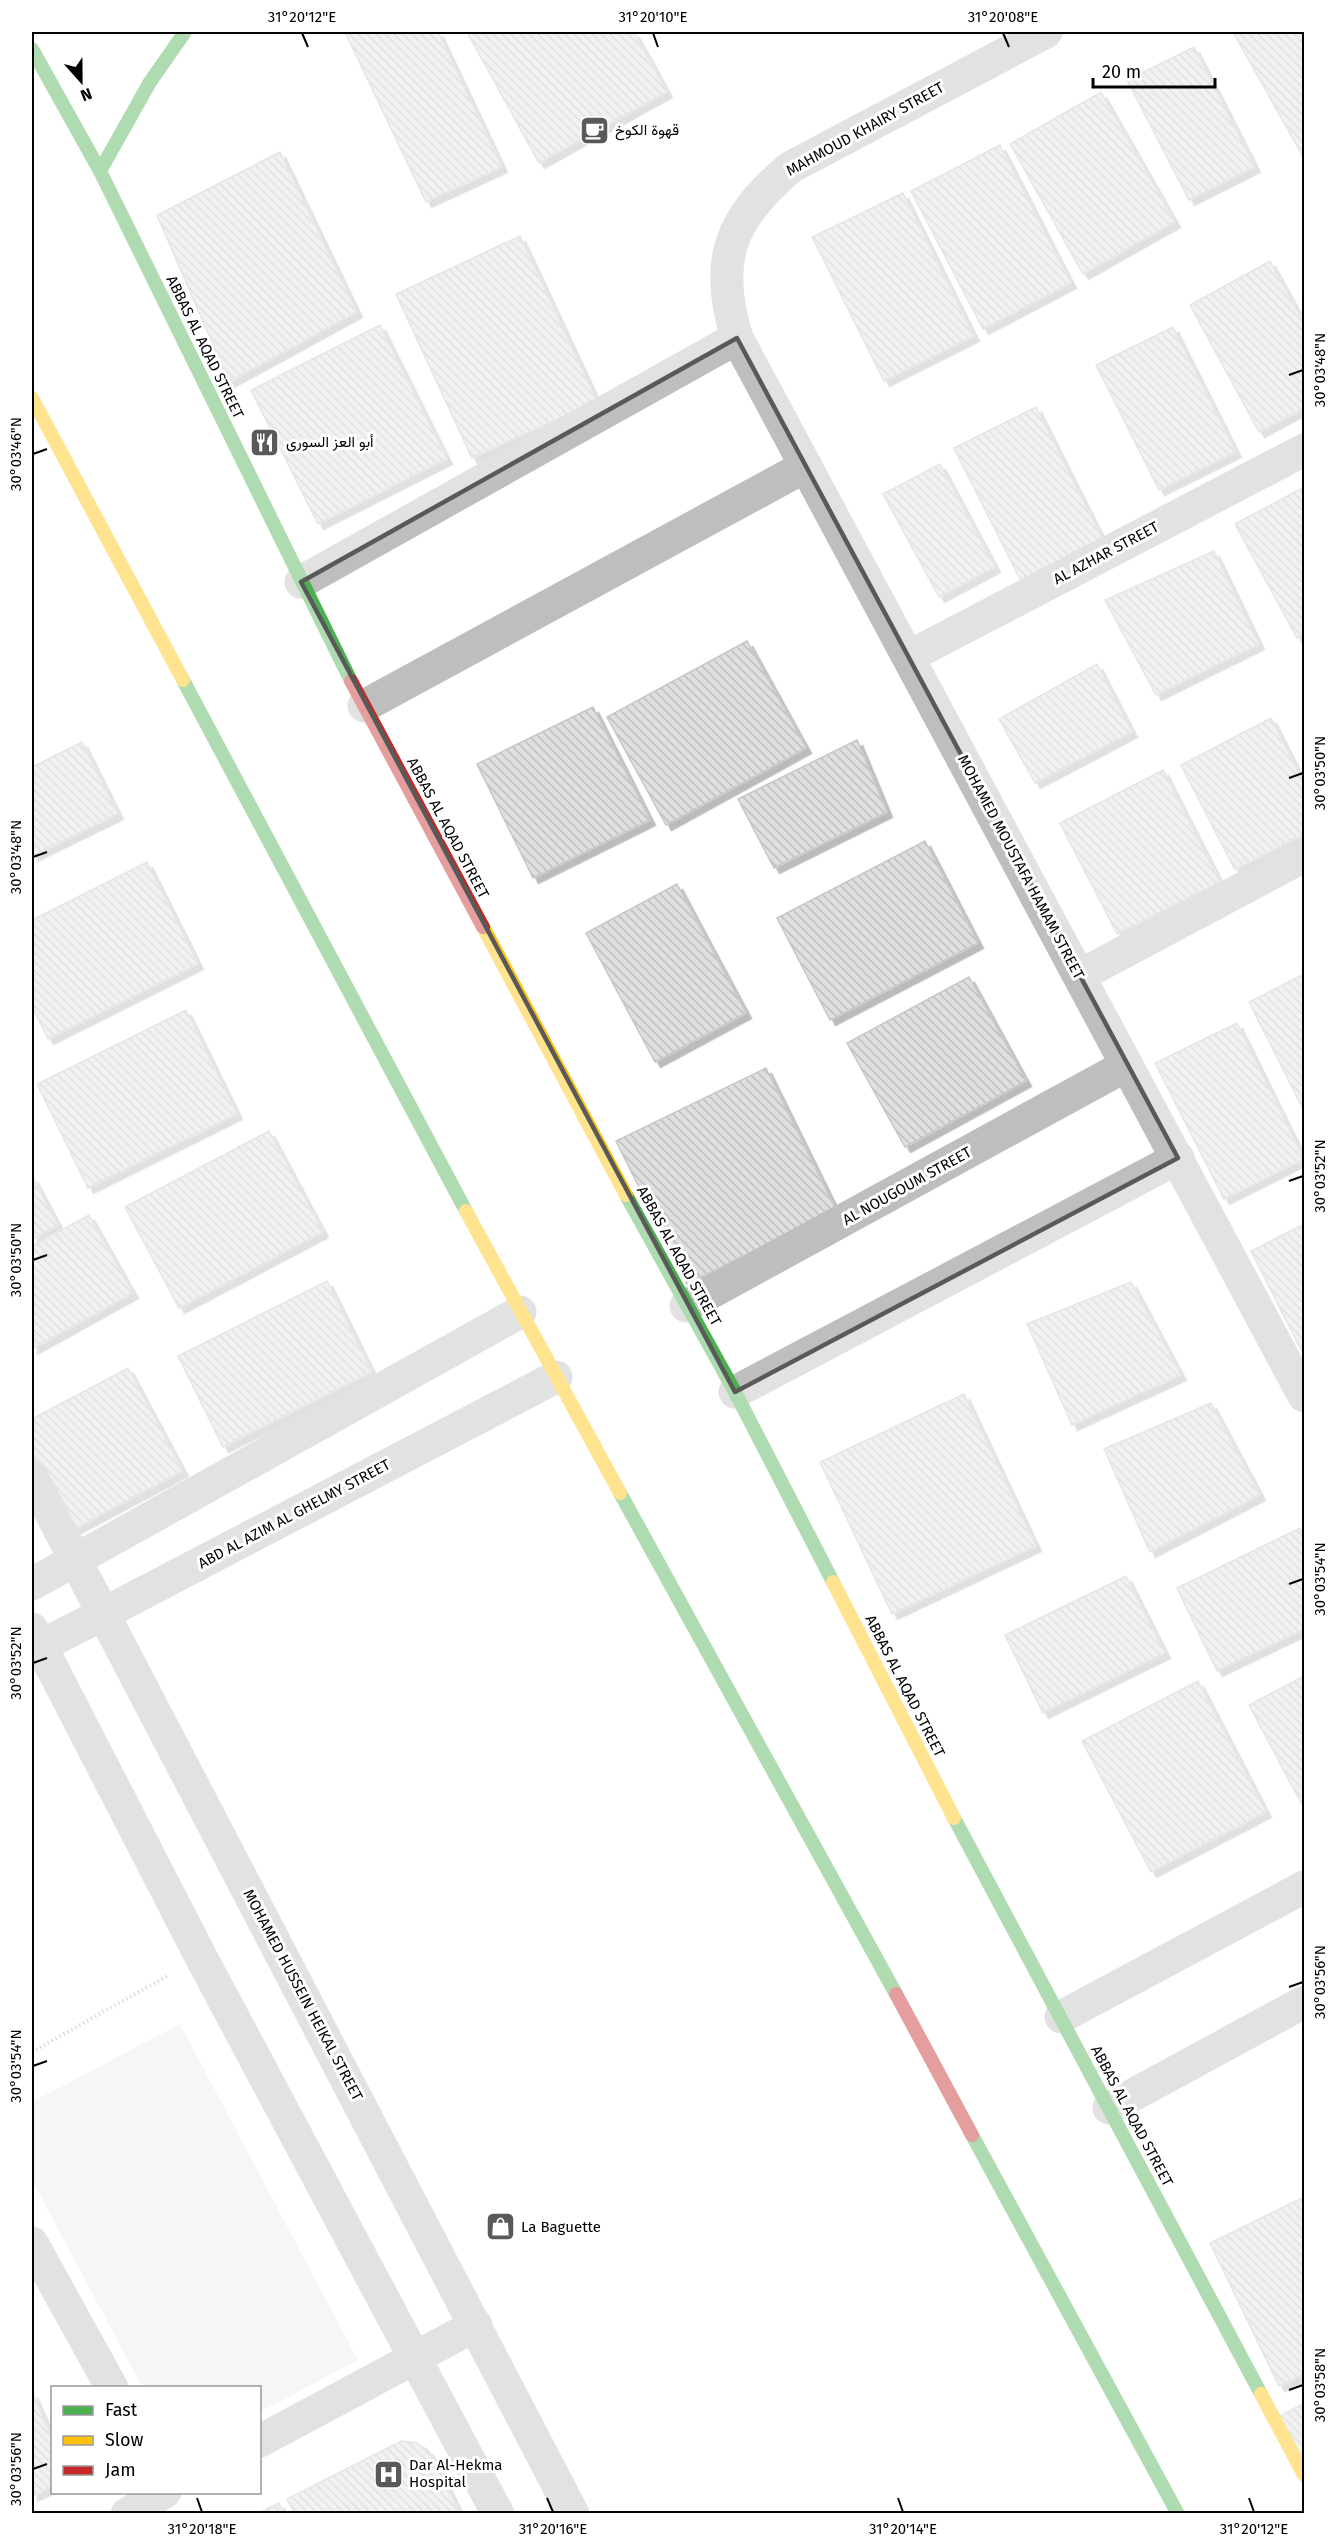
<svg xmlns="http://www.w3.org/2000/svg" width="1336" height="2545" font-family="'Fira Sans',Vazirmatn,sans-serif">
<defs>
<pattern id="building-back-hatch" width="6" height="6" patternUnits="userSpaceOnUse" patternTransform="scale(1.5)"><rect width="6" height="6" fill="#dfdfdf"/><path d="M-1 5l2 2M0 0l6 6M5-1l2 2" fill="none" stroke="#bebebe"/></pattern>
<filter id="shadow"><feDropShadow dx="5.5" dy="5.5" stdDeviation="0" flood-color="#0004"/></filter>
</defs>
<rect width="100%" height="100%" fill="#fff"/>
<path fill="#ececec" d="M 180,2024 L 358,2360 L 260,2412 L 260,2388 L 142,2387 L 32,2180 L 32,2102 Z"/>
<path fill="url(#building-back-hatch)" stroke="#c7c7c7" stroke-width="1.5" filter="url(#shadow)" d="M 345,32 L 438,32 L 502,167 L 426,202 Z
M 467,32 L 634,32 L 667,92 L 539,163 Z
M 1233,32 L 1304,32 L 1304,153 L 1302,155 Z
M 1194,47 L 1255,167 L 1189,200 L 1127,80 Z
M 1101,92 L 1175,222 L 1083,274 L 1010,144 Z
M 1000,145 L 1071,283 L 983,329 L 911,191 Z
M 280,152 L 357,312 L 229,382 L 157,215 Z
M 903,193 L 974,336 L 884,381 L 812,237 Z
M 520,236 L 597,401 L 472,458 L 396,294 Z
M 1270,261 L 1304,323 L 1304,408 L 1259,432 L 1190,305 Z
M 380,325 L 447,459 L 318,524 L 251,390 Z
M 1173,327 L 1236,452 L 1159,490 L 1096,365 Z
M 1036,407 L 1105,544 L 1023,585 L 954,448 Z
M 940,464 L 995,567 L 939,597 L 883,494 Z
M 1304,487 L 1304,634 L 1297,638 L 1235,524 Z
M 1214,551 L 1259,644 L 1156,695 L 1105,600 Z
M 747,641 L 806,748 L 666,825 L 607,717 Z
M 1097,664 L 1132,732 L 1035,783 L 999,719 Z
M 593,707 L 650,820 L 533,878 L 477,764 Z
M 1271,718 L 1304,783 L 1304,834 L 1235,870 L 1181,765 Z
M 857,740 L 887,812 L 774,868 L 738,799 Z
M 82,742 L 118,814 L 32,856 L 32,767 Z
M 1163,770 L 1220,882 L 1117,934 L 1060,823 Z
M 925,841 L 978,943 L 830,1020 L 777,918 Z
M 147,862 L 198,964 L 48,1039 L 32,1006 L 32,920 Z
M 677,884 L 746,1013 L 655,1062 L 586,933 Z
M 1304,974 L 1304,1111 L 1249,1002 Z
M 969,977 L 1026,1081 L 905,1147 L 847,1043 Z
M 186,1010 L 237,1114 L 88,1188 L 37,1084 Z
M 1237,1023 L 1304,1159 L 1224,1199 L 1155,1063 Z
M 766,1068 L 836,1210 L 687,1284 L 616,1141 Z
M 269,1131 L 323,1232 L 179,1308 L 125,1207 Z
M 32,1176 L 58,1225 L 32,1240 Z
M 89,1215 L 133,1293 L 32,1349 L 32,1246 Z
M 1304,1224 L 1304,1351 L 1302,1352 L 1251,1251 Z
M 327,1281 L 372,1372 L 223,1447 L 178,1356 Z
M 1131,1282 L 1181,1375 L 1072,1425 L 1027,1324 Z
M 128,1368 L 183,1471 L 72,1530 L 32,1454 L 32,1419 Z
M 964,1394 L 1036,1546 L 892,1614 L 820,1462 Z
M 1211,1403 L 1260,1495 L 1150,1552 L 1104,1449 Z
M 1300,1528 L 1304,1537 L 1304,1629 L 1217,1671 L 1177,1588 Z
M 1126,1576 L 1165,1653 L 1043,1713 L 1005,1635 Z
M 1304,1676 L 1304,1801 L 1301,1803 L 1249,1705 Z
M 1198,1681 L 1266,1812 L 1151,1872 L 1082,1741 Z
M 1304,2197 L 1304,2374 L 1279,2386 L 1210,2243 Z
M 32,2392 L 52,2437 L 52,2487 L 32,2496 Z
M 1304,2403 L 1304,2464 L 1280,2416 Z
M 401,2441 L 416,2443 L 428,2450 L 461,2514 L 295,2514 L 287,2499 Z
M 279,2503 L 284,2514 L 257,2514 Z"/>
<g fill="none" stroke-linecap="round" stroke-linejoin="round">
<path stroke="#b9b9b9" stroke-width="4" stroke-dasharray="1.5 3" stroke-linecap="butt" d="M 32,2052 L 169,1975"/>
<path stroke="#bebebe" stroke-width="33" d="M 1046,32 L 791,167 C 730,218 713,260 737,338 L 1304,1396
M 301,582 L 737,338
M 908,657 L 1304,450
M 364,706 L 806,466
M 1079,976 L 1304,856
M 686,1306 L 1127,1065
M 735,1392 L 1178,1158
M 32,1477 L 573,2514
M 32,1584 L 520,1312
M 32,1629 L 201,1957 L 498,2514
M 32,1646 L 41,1646 L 103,1614 L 556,1377
M 1061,2017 L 1304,1887
M 1109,2108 L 1304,2002
M 32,2243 L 112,2388
M 260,2441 L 476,2325
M 127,2514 L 165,2492"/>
<path stroke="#4caf50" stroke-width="14" d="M 32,49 L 100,171 L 351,681
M 100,171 L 150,82 L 185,32
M 183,680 L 466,1211
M 626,1195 L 735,1392 L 833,1582
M 620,1493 L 896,1994
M 954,1818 L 1261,2394
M 972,2135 L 1178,2514"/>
<path stroke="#ffc107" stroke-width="14" d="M 32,398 L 183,680
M 483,927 L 626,1195
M 466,1211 L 620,1493
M 833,1582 L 954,1818
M 1261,2394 L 1304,2475"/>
<path stroke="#c62828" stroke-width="14" d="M 351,681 L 483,927
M 896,1994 L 972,2135"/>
</g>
<path d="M0 0H1336V2545H0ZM 737,338 L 1178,1158 L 735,1392 L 301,582 Z" fill="#fff" fill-opacity=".55" fill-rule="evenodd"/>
<path fill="none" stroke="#595959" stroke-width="4.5" stroke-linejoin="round" d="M 737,338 L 1178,1158 L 735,1392 L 301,582 Z"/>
<path fill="none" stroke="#000" stroke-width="2" d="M 302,33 L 308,47M 653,33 L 658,47M 1003,33 L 1009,47M 1289,375 L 1303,370M 33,454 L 47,449M 1289,778 L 1303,773M 33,857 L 47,852M 1289,1181 L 1303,1176M 33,1260 L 47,1255M 1289,1584 L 1303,1579M 33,1663 L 47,1658M 1289,1987 L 1303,1982M 33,2066 L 47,2061M 1289,2390 L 1303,2385M 33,2469 L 47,2464M 197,2498 L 202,2512M 547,2498 L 553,2512M 898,2498 L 903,2512M 1249,2498 L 1254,2512"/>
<defs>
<symbol id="cafe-square" viewBox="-11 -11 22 22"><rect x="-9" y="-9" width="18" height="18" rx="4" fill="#595959" stroke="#fff"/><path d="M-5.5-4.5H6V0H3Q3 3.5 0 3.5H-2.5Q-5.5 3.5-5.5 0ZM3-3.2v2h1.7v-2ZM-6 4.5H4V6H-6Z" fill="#fff"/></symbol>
<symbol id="restaurant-square" viewBox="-11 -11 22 22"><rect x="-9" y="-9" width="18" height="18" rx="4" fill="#595959" stroke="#fff"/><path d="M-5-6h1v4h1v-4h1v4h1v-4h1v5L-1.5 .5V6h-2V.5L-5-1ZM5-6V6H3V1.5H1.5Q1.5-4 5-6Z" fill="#fff"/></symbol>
<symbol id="shop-square" viewBox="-11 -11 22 22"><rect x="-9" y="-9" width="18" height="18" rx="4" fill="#595959" stroke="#fff"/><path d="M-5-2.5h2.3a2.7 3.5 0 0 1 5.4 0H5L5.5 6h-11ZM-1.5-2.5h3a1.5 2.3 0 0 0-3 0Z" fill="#fff"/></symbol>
<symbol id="hospital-square" viewBox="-11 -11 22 22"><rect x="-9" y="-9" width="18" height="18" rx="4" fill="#595959" stroke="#fff"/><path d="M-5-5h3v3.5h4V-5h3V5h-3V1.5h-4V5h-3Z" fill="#fff"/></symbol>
</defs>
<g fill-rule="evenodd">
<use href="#cafe-square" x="578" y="114" width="33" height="33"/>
<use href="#restaurant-square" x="248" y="426" width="33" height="33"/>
<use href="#shop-square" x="484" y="2210" width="33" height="33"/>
<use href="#hospital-square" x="372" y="2458" width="33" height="33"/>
</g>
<g text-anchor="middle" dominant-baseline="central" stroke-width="6" stroke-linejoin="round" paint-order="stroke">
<g font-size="15" fill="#000" stroke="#fff">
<text transform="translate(865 129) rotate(-29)">MAHMOUD KHAIRY STREET</text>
<text transform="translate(205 347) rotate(64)">ABBAS AL AQAD STREET</text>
<text transform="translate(1106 553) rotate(-28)">AL AZHAR STREET</text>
<text transform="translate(448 828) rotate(62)">ABBAS AL AQAD STREET</text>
<text transform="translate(1021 867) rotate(62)">MOHAMED MOUSTAFA HAMAM STREET</text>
<text transform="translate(907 1186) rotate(-29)">AL NOUGOUM STREET</text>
<text transform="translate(679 1256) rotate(61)">ABBAS AL AQAD STREET</text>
<text transform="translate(294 1514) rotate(-28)">ABD AL AZIM AL GHELMY STREET</text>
<text transform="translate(905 1686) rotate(63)">ABBAS AL AQAD STREET</text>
<text transform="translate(303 1995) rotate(62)">MOHAMED HUSSEIN HEIKAL STREET</text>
<text transform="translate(1132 2116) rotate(62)">ABBAS AL AQAD STREET</text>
</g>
<g font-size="15" fill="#000" stroke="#fff" text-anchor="start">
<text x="615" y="130">قهوة الكوخ</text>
<text x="286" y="442">أبو العز السورى</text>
<text x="521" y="2227">La Baguette</text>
<text x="409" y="2465">Dar Al-Hekma<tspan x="409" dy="17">Hospital</tspan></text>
</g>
</g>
<rect width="1336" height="2545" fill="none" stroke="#ffffff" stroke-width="66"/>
<rect x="51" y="2386" width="210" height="108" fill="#ffffff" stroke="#999999" stroke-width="1.5"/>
<rect x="63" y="2406" width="30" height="9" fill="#4caf50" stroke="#999999" stroke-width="1.5"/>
<text x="105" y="2416" font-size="18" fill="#000000">Fast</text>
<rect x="63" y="2436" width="30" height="9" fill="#ffc107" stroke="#999999" stroke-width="1.5"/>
<text x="105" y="2446" font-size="18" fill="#000000">Slow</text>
<rect x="63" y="2466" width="30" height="9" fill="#c62828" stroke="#999999" stroke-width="1.5"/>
<text x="105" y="2476" font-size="18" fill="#000000">Jam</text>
<g transform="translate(81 81) rotate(159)" stroke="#ffffff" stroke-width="4.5" paint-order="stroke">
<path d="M0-4.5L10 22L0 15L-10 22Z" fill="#000000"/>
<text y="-9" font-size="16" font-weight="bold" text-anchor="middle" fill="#000000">N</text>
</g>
<path d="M1093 78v9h122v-9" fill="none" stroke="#000000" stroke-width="3"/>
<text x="1102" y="78" font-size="18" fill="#000000" stroke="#ffffff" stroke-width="4.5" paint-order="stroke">20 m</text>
<rect x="33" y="33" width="1270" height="2479" fill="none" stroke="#000" stroke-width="2"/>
<g font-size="15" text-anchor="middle" fill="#000">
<text x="302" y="22">31°20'12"E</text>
<text x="653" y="22">31°20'10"E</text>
<text x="1003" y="22">31°20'08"E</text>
<text transform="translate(1320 370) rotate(-90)" y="5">30°03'48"N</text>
<text transform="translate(16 454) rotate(-90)" y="5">30°03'46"N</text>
<text transform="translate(1320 773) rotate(-90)" y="5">30°03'50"N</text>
<text transform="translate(16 857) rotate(-90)" y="5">30°03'48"N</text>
<text transform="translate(1320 1176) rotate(-90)" y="5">30°03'52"N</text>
<text transform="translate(16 1260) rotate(-90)" y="5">30°03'50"N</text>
<text transform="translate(1320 1579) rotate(-90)" y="5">30°03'54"N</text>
<text transform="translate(16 1663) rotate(-90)" y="5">30°03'52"N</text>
<text transform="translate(1320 1982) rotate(-90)" y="5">30°03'56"N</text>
<text transform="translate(16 2066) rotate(-90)" y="5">30°03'54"N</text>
<text transform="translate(1320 2385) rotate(-90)" y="5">30°03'58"N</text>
<text transform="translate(16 2469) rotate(-90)" y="5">30°03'56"N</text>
<text x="202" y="2534">31°20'18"E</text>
<text x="553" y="2534">31°20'16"E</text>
<text x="903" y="2534">31°20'14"E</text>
<text x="1254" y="2534">31°20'12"E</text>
</g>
</svg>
